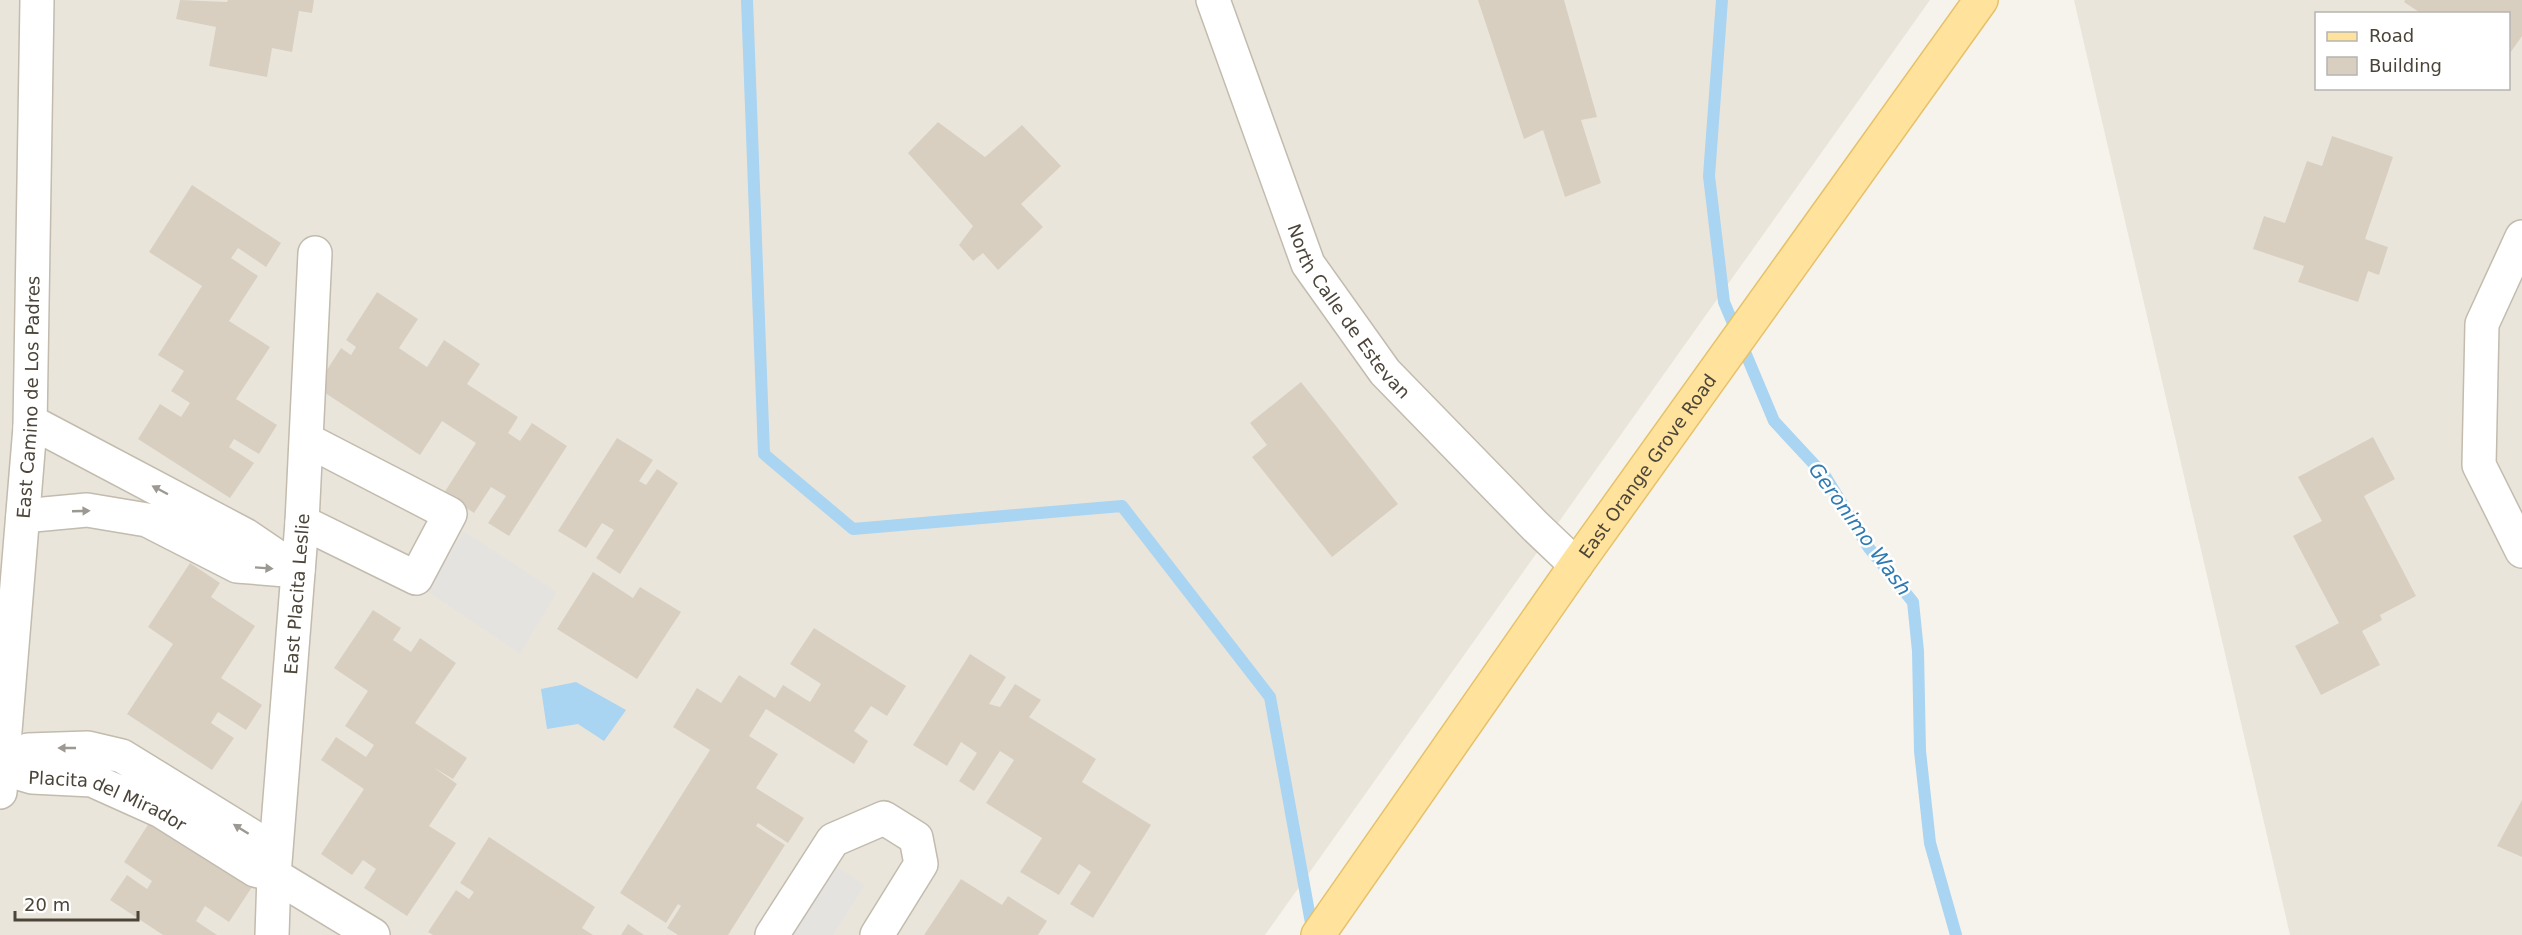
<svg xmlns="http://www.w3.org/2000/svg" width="2522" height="935" font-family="'DejaVu Sans',sans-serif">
<rect width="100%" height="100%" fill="#f6f3ec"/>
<path fill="#eae5da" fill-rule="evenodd" d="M 0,0 L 1930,0 L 1265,935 L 0,935 Z
M 2074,0 L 2522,0 L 2522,935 L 2290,935 ZM 2316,14 L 2508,14 L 2508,88 L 2316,88 Z"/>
<path fill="#e5e3e0" d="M 464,531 L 557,592 L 520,654 L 427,591 Z
M 828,861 L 865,885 L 833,935 L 786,935 Z"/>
<path fill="#a9d4f2" d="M 576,682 L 626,710 L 604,741 L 578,724 L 547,729 L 541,689 Z"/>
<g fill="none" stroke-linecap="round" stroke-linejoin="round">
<path stroke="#a9d4f2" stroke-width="12" d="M 747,0 L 764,454 L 853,529 L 1122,506 L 1270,697 L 1313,934
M 1722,0 L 1709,176 L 1724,302 L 1774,421 L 1825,476 L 1869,548 L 1913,602 L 1918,651 L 1920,751 L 1930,843 L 1956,935"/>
</g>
<path fill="#d8cfc1" d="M 180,0 L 227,2 L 228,0 L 314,0 L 312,13 L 299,11 L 292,52 L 272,48 L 267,77 L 209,66 L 216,27 L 176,19 Z
M 1478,0 L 1564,0 L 1597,117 L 1581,120 L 1601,183 L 1565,197 L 1543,130 L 1524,139 Z
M 2405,0 L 2522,0 L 2522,36 L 2508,56 L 2508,14 L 2422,14 L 2404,2 Z
M 938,122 L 985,157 L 1022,125 L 1061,166 L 1021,204 L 1043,227 L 998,270 L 983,253 L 973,261 L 959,245 L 973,226 L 908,153 Z
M 2332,136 L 2393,157 L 2365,239 L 2388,247 L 2379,275 L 2368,271 L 2358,302 L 2298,282 L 2304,266 L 2253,249 L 2264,216 L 2285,223 L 2307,161 L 2322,166 Z
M 192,185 L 281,243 L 266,267 L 238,248 L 231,258 L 258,276 L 229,321 L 270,347 L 236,399 L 277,425 L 259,454 L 234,439 L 229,447 L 254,463 L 230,498 L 138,439 L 160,404 L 181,417 L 190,403 L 171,391 L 184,371 L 158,355 L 202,286 L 149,252 Z
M 377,292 L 418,319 L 399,348 L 427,367 L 444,340 L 480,364 L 467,384 L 518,417 L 508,433 L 520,441 L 532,423 L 567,446 L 509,536 L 488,523 L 506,496 L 491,487 L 474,513 L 444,493 L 476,443 L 442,421 L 420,455 L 316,387 L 341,348 L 351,355 L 356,347 L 346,340 Z
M 1301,382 L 1398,504 L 1332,557 L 1252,457 L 1267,445 L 1250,423 Z
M 2373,437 L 2395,479 L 2364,496 L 2416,596 L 2380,615 L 2382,620 L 2362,631 L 2380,665 L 2321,695 L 2295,646 L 2339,623 L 2293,536 L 2322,521 L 2298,477 Z
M 617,438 L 653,460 L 639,481 L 646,485 L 657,469 L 678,483 L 620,574 L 596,558 L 614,530 L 602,523 L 586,548 L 558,531 Z
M 190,563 L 220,583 L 211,597 L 255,626 L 221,678 L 262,705 L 246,730 L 218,712 L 211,723 L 234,738 L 212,770 L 127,714 L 173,644 L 148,627 Z
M 593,572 L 633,598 L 640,587 L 681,612 L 637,679 L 557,629 Z
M 373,610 L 401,628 L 393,640 L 411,652 L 420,638 L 456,663 L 415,723 L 467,758 L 453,779 L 433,767 L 457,784 L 429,826 L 456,843 L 407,916 L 364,888 L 376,869 L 363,860 L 352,875 L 321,854 L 364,789 L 321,760 L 336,737 L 366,757 L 374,745 L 345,726 L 368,691 L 334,668 Z
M 814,628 L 906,686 L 887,716 L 871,706 L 854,731 L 868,741 L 854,764 L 766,709 L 749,736 L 778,754 L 756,788 L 804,818 L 788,843 L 758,823 L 756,826 L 785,845 L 728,935 L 678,935 L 667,928 L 681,906 L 678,904 L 666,923 L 620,893 L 710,750 L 673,727 L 697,688 L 721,703 L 739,675 L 775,698 L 783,685 L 810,702 L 821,684 L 790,664 Z
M 970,654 L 1006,677 L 989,704 L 1000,707 L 1015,684 L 1041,700 L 1029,717 L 1096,759 L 1082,782 L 1151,825 L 1093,918 L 1070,904 L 1091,872 L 1079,864 L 1059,895 L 1020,872 L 1042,838 L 986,803 L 1014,760 L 1000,751 L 974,791 L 959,781 L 977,753 L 961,742 L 947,766 L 913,745 Z
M 2522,800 L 2522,857 L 2497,846 Z
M 151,820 L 252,887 L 229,922 L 205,906 L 196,921 L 217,935 L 163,935 L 110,900 L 127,875 L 147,889 L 152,881 L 124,862 Z
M 489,837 L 595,907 L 582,928 L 593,935 L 433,935 L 428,932 L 456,890 L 469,899 L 474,892 L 460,883 Z
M 961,879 L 1002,905 L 1008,896 L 1047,921 L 1038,935 L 924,935 Z
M 628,924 L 644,935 L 621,935 Z"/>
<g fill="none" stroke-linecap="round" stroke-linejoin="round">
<defs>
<g id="minor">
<path id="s1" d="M 1213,0 L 1308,264 L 1385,372 L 1535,526 L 1576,565"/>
<path d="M 2522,237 L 2482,324 L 2479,465 L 2522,551"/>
<path d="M 23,516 L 87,510 L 147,520 L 237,566 L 298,571 L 245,535 L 37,425 L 30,427"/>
<path d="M 302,522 L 416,578 L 450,514 L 307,440"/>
<path id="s2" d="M 0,792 L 30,427 L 37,0"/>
<path id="s3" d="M 274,875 L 255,838 L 122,756 L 88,748 L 28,750 L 2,768 L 32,777 L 92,780 L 161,811 L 255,870 L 274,875 L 373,935"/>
<path id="s4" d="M 272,935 L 274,875 L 302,522 L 315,253"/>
<path d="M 772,935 L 833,840 L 884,818 L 916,838 L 921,864 L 877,935"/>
</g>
<g id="major">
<path id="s5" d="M 1318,935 L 1576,565 L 1981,0"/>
</g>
</defs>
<use href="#minor" stroke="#c2bbae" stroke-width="36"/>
<use href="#major" stroke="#e6c16a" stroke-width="36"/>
<use href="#minor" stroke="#fff" stroke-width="33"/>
<use href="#major" stroke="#ffe39c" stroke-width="33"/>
</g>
<defs><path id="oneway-solid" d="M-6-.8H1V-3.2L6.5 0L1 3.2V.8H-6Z" transform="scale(1.5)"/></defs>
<g fill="#9c9892">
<use href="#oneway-solid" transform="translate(160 490) rotate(-152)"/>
<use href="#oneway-solid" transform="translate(81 511) rotate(-2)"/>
<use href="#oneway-solid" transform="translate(264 568) rotate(4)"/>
<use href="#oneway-solid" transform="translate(67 748) rotate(-180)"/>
<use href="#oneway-solid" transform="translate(241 829) rotate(-148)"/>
</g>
<g text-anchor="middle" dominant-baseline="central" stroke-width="5" stroke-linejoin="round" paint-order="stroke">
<g font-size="18" fill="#4b4439" stroke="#fff">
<text stroke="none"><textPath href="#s1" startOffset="342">North Calle de Estevan</textPath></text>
<text stroke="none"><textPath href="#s2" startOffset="396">East Camino de Los Padres</textPath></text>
<text stroke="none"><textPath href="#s5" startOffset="573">East Orange Grove Road</textPath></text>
<text stroke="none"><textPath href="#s4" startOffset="342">East Placita Leslie</textPath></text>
<text stroke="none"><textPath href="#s3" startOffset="436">Placita del Mirador</textPath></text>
</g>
<g font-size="20" font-style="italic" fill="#2e7ab2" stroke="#fff">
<text transform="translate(1860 529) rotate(54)">Geronimo Wash</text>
</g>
</g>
<rect x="2315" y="12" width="195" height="78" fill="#ffffff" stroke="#b7b4b0" stroke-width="1.5"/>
<rect x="2327" y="32" width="30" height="9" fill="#ffe39c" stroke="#b7b4b0" stroke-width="1.5"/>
<text x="2369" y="42" font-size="18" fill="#4b4439">Road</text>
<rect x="2327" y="57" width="30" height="18" fill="#d8cfc1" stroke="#b7b4b0" stroke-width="1.5"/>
<text x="2369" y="72" font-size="18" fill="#4b4439">Building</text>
<path d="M15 911v9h123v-9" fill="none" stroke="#4b4439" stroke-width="3"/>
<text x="24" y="911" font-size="18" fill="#4b4439" stroke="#ffffff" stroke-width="4.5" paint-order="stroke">20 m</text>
</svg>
